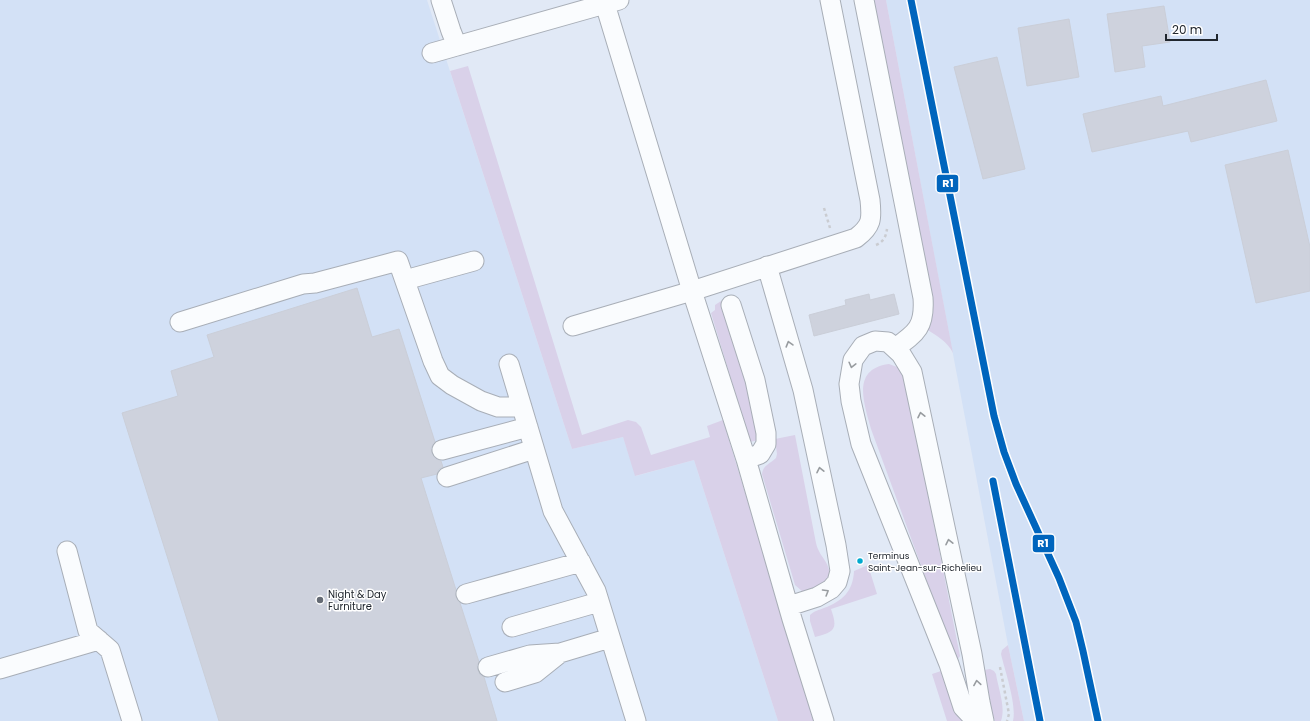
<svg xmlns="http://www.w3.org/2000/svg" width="1310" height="721" font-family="Poppins,sans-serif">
<rect width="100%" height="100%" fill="#e1e9f6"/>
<path fill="#d3e1f6" d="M 0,0 L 427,0 L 572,449 L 623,437 L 636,476 L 694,460 L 778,721 L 0,721 Z
M 886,0 L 1310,0 L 1310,721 L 1024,721 L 1008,645 Z"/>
<path fill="#d9d1e9" d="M 869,0 L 886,0 L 953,353 C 947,341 937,336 926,329 Z
M 468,66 L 582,435 L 628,420 L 636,422 L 641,427 L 651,455 L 710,437 L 707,426 L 723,420 L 814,721 L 778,721 L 694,460 L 635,476 L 623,437 L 572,449 L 450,71 Z
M 721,301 L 746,383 L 759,440 L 750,442 L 711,313 L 715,310 L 715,305 Z
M 889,364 L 897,367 L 905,377 L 960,656 L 958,659 L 955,658 L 871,429 C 864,403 851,369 889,364 Z
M 795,435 L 816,543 C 819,557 829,560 830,576 L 824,587 L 803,592 L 795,585 L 762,474 C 763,465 770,464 776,458 L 777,454 L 775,439 Z
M 868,565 L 877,594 L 831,609 C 838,629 835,632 815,637 L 810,621 L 810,615 C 814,611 819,610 824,608 C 843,601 853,591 854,571 Z
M 1008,645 L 1024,721 L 1013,721 C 1017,705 1005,671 1001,654 L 1002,650 Z
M 990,669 L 994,671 L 996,674 C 998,688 1006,707 1001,721 L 995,721 L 988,703 L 984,670 Z
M 941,671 L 962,721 L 947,721 L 932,674 Z"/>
<path fill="#ced2dd" stroke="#caced8" d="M 1164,6 L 1170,42 L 1142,46 L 1145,67 L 1115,72 L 1107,14 Z
M 1069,19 L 1079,77 L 1027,86 L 1018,28 Z
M 997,57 L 1025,169 L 983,179 L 954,67 Z
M 1266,80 L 1277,121 L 1191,142 L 1188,131 L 1092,152 L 1083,114 L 1161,96 L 1163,106 Z
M 1288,150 L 1310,247 L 1310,291 L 1256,303 L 1225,165 Z
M 357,288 L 372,337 L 399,329 L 435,442 L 431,448 L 432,453 L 435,458 L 441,461 L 443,467 L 439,469 L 437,474 L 421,478 L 456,590 L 456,597 L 460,603 L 479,662 L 477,665 L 478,670 L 480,675 L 484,677 L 497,721 L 219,721 L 122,413 L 178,396 L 171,371 L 214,357 L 207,335 Z
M 869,294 L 870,300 L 894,294 L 899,314 L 814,336 L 809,315 L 846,305 L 845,300 Z"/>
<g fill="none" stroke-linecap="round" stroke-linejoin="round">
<defs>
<path id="minor" d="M 441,0 L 451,31 L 457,46
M 864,0 L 923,298 C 925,326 917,333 895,348
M 605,4 L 692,291 L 746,459 L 792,619 L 824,721
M 432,53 L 619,0
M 767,266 L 803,390 L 836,545 L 840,571 L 837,582 L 831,589 L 817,597 L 789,606
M 405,280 L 474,261
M 731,305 L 755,380 L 766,433 L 766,444 L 760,454 L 746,459
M 180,322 L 303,284 L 315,283 L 398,261 L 433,361 L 440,376 L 452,385 L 481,401 L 498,407 L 522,407
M 573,326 L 692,291 L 856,238 C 872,226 872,219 870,200 L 830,0
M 509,364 L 553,511 L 596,591 L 636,721
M 442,450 L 528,427
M 447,477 L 534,449
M 67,551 L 88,631 L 110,650 L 132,721
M 466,594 L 581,562
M 512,627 L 599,602
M 488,667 L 530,655 L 560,653
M 0,669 L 99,640
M 505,682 L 535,673 L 560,653 L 610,638
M 976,721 L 963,707 L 949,664 L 861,444 L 851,401 L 849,384 L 853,360 L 863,346 L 875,341 L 888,342 L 901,354 L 912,372 L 972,654 L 980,702 L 984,721"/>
</defs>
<use href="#minor" stroke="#a8aeb7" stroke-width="21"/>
<path stroke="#caccd1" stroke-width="2.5" stroke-dasharray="3 3" stroke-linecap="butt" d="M 824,208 L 830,228
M 876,245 C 883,242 886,237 887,229
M 1000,667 L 1009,714 L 1007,721"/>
<use href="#minor" stroke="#fafcfe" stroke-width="19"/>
<defs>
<path id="rail-1" d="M 911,0 L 994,416 L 1004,452 L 1016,484 L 1059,578 L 1076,622 L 1083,651 L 1098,721
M 993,481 L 1040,721"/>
</defs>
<use href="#rail-1" stroke="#fff" stroke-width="10"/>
<use href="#rail-1" stroke="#0065bd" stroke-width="7"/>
</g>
<defs><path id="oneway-chevron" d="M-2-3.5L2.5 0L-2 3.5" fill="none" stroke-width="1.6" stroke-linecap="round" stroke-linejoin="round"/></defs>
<g stroke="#989ca0">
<use href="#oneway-chevron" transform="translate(789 344) rotate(-106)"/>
<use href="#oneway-chevron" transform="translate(852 365) rotate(104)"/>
<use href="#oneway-chevron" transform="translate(921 415) rotate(-102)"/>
<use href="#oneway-chevron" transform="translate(820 470) rotate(-102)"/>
<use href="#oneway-chevron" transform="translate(949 542) rotate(-102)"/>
<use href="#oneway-chevron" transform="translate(826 592) rotate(-31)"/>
<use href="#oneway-chevron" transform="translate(977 683) rotate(-99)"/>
</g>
<circle fill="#00a9ce" stroke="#fff" stroke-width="1.5" cx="860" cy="561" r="3.5"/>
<circle fill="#646a74" stroke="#fff" stroke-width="1.5" cx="320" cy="600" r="4"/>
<g text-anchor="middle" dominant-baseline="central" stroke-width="3" stroke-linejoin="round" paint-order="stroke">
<g font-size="9" fill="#20262e" stroke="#fff" text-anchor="start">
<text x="868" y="556">Terminus<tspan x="868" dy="12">Saint-Jean-sur-Richelieu</tspan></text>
</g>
<g font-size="10" fill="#20262e" stroke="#fff" text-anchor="start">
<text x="328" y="594">Night &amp; Day<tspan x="328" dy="12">Furniture</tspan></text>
</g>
</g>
<g stroke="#fff" stroke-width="1.5">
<rect x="936" y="174" width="23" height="19" rx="4" fill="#0065bd"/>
<rect x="1032" y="534" width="23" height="19" rx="4" fill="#0065bd"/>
</g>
<g font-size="11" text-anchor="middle" font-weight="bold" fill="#fff">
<text x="948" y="187">R1</text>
<text x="1043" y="547">R1</text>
</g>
<path d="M1166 34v6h51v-6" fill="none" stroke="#20262e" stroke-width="2"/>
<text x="1172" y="34" font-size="12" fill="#20262e" stroke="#ffffff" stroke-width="3" paint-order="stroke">20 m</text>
</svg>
